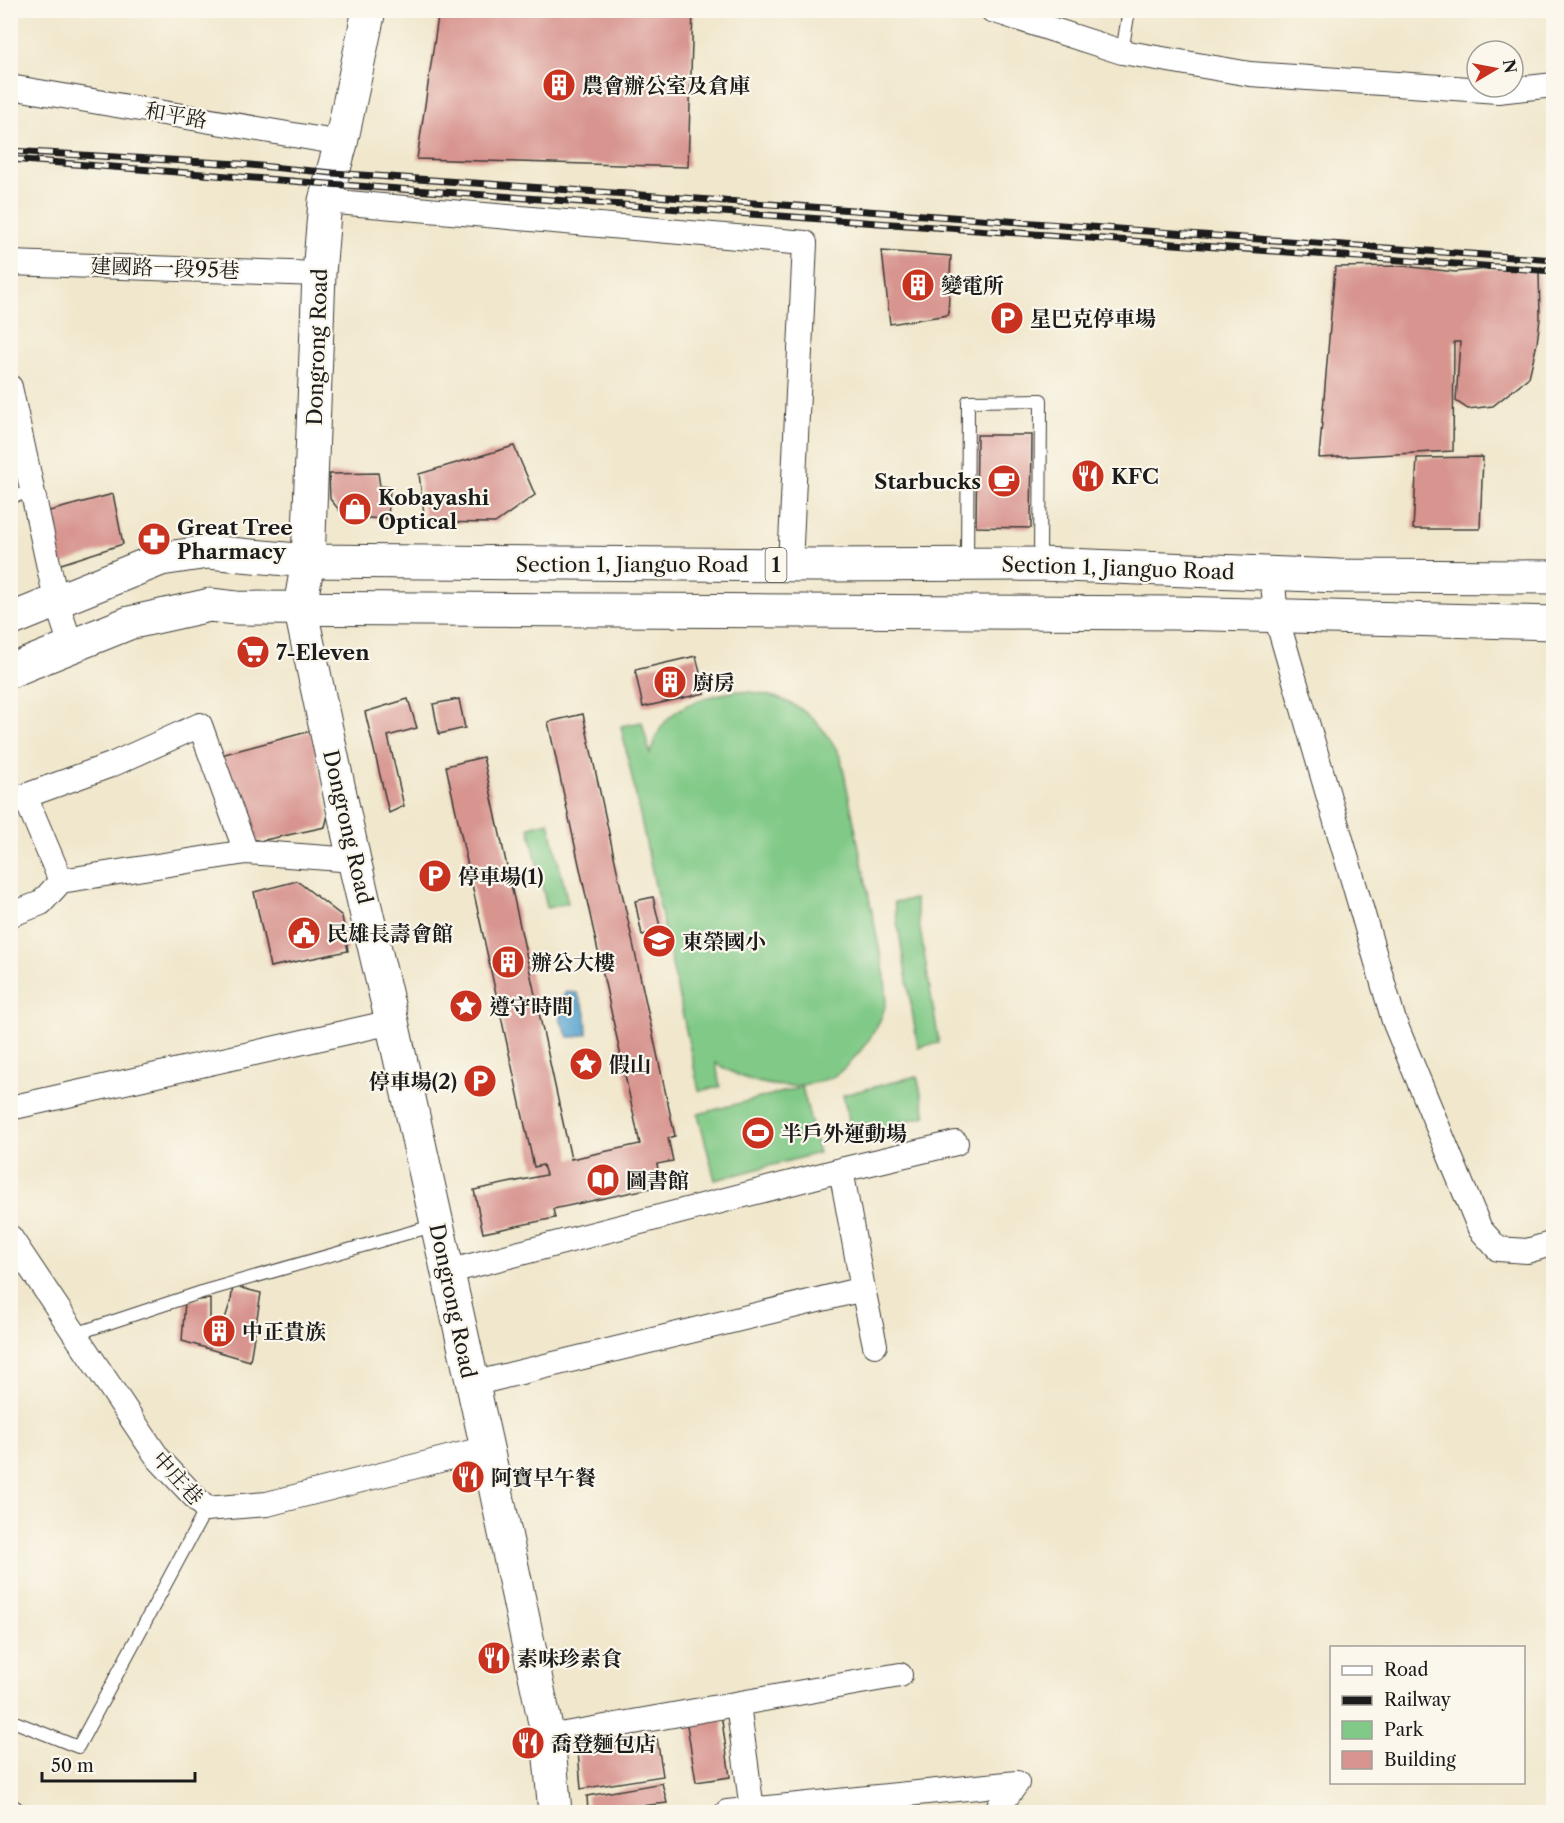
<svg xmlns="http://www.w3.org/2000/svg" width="1564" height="1823" font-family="'Libre Caslon Text','Noto Serif TC',serif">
<rect width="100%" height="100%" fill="#fbf7ec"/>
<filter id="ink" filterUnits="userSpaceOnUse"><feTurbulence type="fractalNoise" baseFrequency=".0167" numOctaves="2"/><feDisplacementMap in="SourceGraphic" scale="12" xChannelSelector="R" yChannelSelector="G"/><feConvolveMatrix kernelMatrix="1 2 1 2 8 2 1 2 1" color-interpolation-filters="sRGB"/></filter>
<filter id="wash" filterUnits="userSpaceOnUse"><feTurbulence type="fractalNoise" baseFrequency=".008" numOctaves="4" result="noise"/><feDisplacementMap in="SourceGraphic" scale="24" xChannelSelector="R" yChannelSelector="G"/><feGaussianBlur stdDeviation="1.35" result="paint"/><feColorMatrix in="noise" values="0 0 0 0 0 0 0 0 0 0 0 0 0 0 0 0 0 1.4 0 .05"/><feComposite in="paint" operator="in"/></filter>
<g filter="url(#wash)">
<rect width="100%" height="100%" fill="#f0e7cc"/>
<path fill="#80c986" stroke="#4e7251" stroke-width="1.5" d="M 737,691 C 788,694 818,712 841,758 L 885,977 C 885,984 887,993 886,1000 C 884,1017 872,1037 861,1050 C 853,1059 845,1069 834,1076 C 830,1079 823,1080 817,1082 C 780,1092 747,1083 716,1063 L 720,1087 L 699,1091 L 621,726 L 642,722 L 650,754 C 653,747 655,738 659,731 C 675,703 708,696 737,691 Z
M 549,822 L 568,903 L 547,908 L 529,827 Z
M 915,899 L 939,1043 L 918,1047 L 894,902 Z
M 917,1076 L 926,1116 L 852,1134 L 843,1095 Z
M 802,1087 L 819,1153 L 715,1180 L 698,1114 Z"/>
<path fill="#55a2ce" stroke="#385f75" stroke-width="1.5" d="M 566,992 L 577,993 L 586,1013 L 587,1034 L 577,1037 L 568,1037 L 560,1019 L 559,1002 Z"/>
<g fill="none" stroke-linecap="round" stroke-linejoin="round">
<path stroke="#55a2ce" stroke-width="6" d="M 1040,1812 L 1051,1812"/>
</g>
<g id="blocks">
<path fill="#d89590" d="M 439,10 L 693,10 L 688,167 L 417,159 Z
M 882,251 L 951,256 L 948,315 L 890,324 Z
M 1403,266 L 1455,272 L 1499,268 L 1539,272 L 1540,318 L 1537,343 L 1529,377 L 1493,406 L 1468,409 L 1456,401 L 1460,342 L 1454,342 L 1453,451 L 1319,458 L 1335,267 Z
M 977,435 L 1032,435 L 1031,528 L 976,527 Z
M 514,446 L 535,495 L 495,523 L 425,522 L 419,474 Z
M 1483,457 L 1480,529 L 1413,529 L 1417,458 Z
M 378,473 L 380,486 L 390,487 L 388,519 L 345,517 L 330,499 L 329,474 Z
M 113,494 L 123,544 L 55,566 L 46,512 Z
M 696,656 L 705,693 L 643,707 L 635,670 Z
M 408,699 L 417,728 L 388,736 L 404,806 L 389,813 L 365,712 Z
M 459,699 L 465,728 L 439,734 L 433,704 Z
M 583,714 L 675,1136 L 668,1138 L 673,1161 L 657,1164 L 661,1186 L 553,1209 L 555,1218 L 483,1233 L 474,1190 L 546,1175 L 543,1165 L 534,1167 L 446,766 L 483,757 L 571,1159 L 640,1144 L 548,722 Z
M 311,731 L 328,815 L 325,827 L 260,841 L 250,838 L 221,755 Z
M 297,881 L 342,916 L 348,951 L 270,967 L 254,892 Z
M 653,897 L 661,931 L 642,935 L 635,901 Z
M 233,1286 L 261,1293 L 250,1361 L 182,1341 L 185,1301 L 210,1299 L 210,1321 L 224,1322 L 231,1300 Z
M 721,1714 L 730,1777 L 696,1782 L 686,1719 Z
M 657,1738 L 663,1776 L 581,1789 L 578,1751 Z
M 662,1783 L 667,1803 L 588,1812 L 587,1796 Z"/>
</g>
</g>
<g filter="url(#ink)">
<use href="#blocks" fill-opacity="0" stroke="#3c3a36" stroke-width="1.5"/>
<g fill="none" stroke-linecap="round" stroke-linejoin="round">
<defs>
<path id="lane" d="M 1122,52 L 1129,10
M 10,497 L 33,492
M 967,563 L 968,401 L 1041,400 L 1040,562
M 75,1334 L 208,1290 L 436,1225
M 10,1720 L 78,1747 L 206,1509"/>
<path id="street" d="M 992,10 L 1122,52 L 1250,74 L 1498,91 L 1554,85
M 10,87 L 341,143
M 325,201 L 805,243 L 790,565
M 10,263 L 319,274
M 10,387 L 56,600 L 71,646
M 1272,573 L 1276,616 L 1394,1021 L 1480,1229 L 1498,1249 L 1527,1251 L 1554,1243
M 61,881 L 246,852
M 10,915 L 41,903 L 61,881 L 25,796 L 111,765 L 200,725 L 246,852 L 354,860
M 10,1108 L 392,1022
M 10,1237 L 158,1458 L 206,1509 L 267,1504 L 487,1448
M 447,1272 L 841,1170 L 956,1143
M 863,1289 L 875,1345
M 472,1384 L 863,1289 L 841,1170
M 738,1704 L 752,1810
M 548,1737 L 900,1675
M 10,1811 L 12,1812
M 727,1812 L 1017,1783
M 995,1812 L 1017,1783"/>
<path id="secondary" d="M 369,10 L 341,143 L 325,201 L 319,274 L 308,561 L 300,607 L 354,860 L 392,1022 L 487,1448 L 548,1737 L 555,1812"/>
<path id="primary" d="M 10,620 L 161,559 L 208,552 L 308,561 L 817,565 L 1040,564 L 1338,576 L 1554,577
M 10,671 L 129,623 L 210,605 L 236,608 L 1175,613 L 1554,623"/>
</defs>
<use href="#lane" stroke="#3c3a36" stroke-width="14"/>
<use href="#street" stroke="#3c3a36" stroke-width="26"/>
<use href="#secondary" stroke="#3c3a36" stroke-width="35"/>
<use href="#primary" stroke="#3c3a36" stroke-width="35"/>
<use href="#lane" stroke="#fff" stroke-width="12"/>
<use href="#street" stroke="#fff" stroke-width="24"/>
<use href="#secondary" stroke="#fff" stroke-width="33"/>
<use href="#primary" stroke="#fff" stroke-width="33"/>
<defs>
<path id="rail" d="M 10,151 L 240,164 L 333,173 L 1554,260
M 10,159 L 329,184 L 1554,271"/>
</defs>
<use href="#rail" stroke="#1c1c1c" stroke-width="7"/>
<use href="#rail" stroke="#fbf7ec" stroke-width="4.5" stroke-dasharray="14" stroke-linecap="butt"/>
</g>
</g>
<defs>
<symbol id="building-disc" viewBox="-11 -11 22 22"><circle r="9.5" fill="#c8321e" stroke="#fbf7ec"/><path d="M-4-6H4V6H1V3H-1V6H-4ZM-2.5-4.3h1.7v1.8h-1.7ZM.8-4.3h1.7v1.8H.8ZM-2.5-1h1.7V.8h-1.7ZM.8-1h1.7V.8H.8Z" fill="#fff"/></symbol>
<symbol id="parking-disc" viewBox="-11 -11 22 22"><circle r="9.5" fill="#c8321e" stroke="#fbf7ec"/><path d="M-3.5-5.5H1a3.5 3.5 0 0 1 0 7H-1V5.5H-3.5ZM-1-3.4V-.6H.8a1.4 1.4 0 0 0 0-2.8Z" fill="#fff"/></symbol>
<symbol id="restaurant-disc" viewBox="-11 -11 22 22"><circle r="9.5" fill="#c8321e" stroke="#fbf7ec"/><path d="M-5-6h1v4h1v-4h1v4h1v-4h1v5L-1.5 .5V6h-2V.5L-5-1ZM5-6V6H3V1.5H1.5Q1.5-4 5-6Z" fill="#fff"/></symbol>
<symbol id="cafe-disc" viewBox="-11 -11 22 22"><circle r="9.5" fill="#c8321e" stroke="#fbf7ec"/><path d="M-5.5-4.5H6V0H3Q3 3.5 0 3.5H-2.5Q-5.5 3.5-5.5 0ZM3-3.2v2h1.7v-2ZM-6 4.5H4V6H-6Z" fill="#fff"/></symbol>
<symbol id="shop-disc" viewBox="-11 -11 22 22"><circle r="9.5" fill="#c8321e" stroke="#fbf7ec"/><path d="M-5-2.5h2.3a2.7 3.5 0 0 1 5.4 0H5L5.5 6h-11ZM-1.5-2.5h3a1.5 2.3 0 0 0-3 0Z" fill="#fff"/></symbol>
<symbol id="pharmacy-disc" viewBox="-11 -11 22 22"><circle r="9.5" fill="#c8321e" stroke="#fbf7ec"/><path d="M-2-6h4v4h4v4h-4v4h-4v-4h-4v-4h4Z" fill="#fff"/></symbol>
<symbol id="supermarket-disc" viewBox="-11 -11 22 22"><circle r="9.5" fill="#c8321e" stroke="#fbf7ec"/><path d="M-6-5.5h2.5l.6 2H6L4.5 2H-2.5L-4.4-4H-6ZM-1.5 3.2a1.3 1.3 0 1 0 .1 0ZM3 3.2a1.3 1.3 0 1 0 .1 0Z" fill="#fff"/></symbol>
<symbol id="civic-disc" viewBox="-11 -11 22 22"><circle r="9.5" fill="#c8321e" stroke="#fbf7ec"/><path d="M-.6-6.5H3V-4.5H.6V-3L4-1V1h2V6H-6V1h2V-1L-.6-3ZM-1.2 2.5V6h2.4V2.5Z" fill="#fff"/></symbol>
<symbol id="school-disc" viewBox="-11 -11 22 22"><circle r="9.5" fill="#c8321e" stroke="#fbf7ec"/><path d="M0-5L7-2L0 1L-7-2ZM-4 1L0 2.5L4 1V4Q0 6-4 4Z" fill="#fff"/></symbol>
<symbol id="sight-disc" viewBox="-11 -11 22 22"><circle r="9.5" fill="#c8321e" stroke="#fbf7ec"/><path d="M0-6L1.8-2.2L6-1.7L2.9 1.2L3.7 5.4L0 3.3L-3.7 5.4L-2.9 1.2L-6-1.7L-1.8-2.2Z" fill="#fff"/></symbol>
<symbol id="stadium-disc" viewBox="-11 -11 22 22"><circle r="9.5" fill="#c8321e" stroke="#fbf7ec"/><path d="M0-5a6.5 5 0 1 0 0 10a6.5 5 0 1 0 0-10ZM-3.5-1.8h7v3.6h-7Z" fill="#fff"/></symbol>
<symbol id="library-disc" viewBox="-11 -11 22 22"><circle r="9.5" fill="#c8321e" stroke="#fbf7ec"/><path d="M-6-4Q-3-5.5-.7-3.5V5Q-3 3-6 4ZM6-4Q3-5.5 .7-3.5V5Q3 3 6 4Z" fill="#fff"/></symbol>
</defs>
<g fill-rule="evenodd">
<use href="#building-disc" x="540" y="66" width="38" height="38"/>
<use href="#building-disc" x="899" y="266" width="38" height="38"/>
<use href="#parking-disc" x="988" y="299" width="38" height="38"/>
<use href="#restaurant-disc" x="1069" y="457" width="38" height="38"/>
<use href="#cafe-disc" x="985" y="462" width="38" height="38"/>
<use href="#shop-disc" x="336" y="490" width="38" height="38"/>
<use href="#pharmacy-disc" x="135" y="520" width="38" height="38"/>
<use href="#supermarket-disc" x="234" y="633" width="38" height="38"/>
<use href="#building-disc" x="651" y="663" width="38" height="38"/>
<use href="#parking-disc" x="416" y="857" width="38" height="38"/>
<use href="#civic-disc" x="285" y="914" width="38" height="38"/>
<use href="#school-disc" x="640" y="922" width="38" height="38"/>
<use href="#building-disc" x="489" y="943" width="38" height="38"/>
<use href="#sight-disc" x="447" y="987" width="38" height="38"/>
<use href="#sight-disc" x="567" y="1045" width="38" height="38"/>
<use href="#parking-disc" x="461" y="1062" width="38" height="38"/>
<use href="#stadium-disc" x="739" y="1114" width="38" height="38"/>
<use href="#library-disc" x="584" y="1161" width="38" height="38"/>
<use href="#building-disc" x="200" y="1312" width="38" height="38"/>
<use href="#restaurant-disc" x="449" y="1458" width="38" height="38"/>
<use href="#restaurant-disc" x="475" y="1639" width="38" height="38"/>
<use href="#restaurant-disc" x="509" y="1724" width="38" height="38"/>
</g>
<g text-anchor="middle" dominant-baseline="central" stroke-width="4.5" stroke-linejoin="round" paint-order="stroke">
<rect fill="#fbf7ec" stroke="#5f5e5a" stroke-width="1.5" x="765.5" y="548" width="21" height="34" rx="4.5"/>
<g font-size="20" font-weight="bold" fill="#1c1c1c">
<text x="776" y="565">1</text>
</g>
<g font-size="21" font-weight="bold" fill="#1c1c1c" stroke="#fbf7ec" text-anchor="start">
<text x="582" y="85">農會辦公室及倉庫</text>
<text x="941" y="285">變電所</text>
<text x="1030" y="318">星巴克停車場</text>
<text x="1111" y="476">KFC</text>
<text x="981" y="481" text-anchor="end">Starbucks</text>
<text x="378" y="497">Kobayashi<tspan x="378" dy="24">Optical</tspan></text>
<text x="177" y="527">Great Tree<tspan x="177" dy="24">Pharmacy</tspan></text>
<text x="276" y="652">7-Eleven</text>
<text x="693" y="682">廚房</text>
<text x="458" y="876">停車場(1)</text>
<text x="327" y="933">民雄長壽會館</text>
<text x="682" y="941">東榮國小</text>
<text x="531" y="962">辦公大樓</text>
<text x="489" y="1006">遵守時間</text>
<text x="609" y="1064">假山</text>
<text x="457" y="1081" text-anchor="end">停車場(2)</text>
<text x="781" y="1133">半戶外運動場</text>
<text x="626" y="1180">圖書館</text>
<text x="242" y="1331">中正貴族</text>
<text x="491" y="1477">阿寶早午餐</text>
<text x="517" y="1658">素味珍素食</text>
<text x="551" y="1743">喬登麵包店</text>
</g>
<g font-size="21" fill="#1c1c1c" stroke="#fbf7ec">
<text transform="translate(176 115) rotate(10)">和平路</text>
<text transform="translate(165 268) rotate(2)">建國路一段95巷</text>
<text transform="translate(317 347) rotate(-88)">Dongrong Road</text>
<text x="632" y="564">Section 1, Jianguo Road</text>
<text transform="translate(1118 568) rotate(2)">Section 1, Jianguo Road</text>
<text transform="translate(348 827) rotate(77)">Dongrong Road</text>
<text transform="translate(453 1301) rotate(78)">Dongrong Road</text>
<text transform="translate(178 1478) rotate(48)">中庄巷</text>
</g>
</g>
<rect width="1564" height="1823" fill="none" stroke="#fbf7ec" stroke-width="36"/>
<rect x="1330" y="1646" width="195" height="138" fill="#fbf7ec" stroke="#a29f99" stroke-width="1.5"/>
<rect x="1342" y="1666" width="30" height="9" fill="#ffffff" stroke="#a29f99" stroke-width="1.5"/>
<text x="1384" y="1676" font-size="18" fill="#1c1c1c">Road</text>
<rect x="1342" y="1696" width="30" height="9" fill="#1c1c1c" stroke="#a29f99" stroke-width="1.5"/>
<text x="1384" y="1706" font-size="18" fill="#1c1c1c">Railway</text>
<rect x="1342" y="1721" width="30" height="18" fill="#80c986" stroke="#a29f99" stroke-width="1.5"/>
<text x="1384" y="1736" font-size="18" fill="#1c1c1c">Park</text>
<rect x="1342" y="1751" width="30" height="18" fill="#d89590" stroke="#a29f99" stroke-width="1.5"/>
<text x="1384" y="1766" font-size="18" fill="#1c1c1c">Building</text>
<g transform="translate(1495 69) rotate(80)"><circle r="28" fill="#fbf7ec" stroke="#a29f99" stroke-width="1.5"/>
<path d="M0-4.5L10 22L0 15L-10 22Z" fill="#c8321e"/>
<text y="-9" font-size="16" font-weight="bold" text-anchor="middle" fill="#1c1c1c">N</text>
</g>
<path d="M42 1772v9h153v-9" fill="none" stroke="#1c1c1c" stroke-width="3"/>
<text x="51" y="1772" font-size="18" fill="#1c1c1c" stroke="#fbf7ec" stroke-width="4.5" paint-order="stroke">50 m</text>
</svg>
